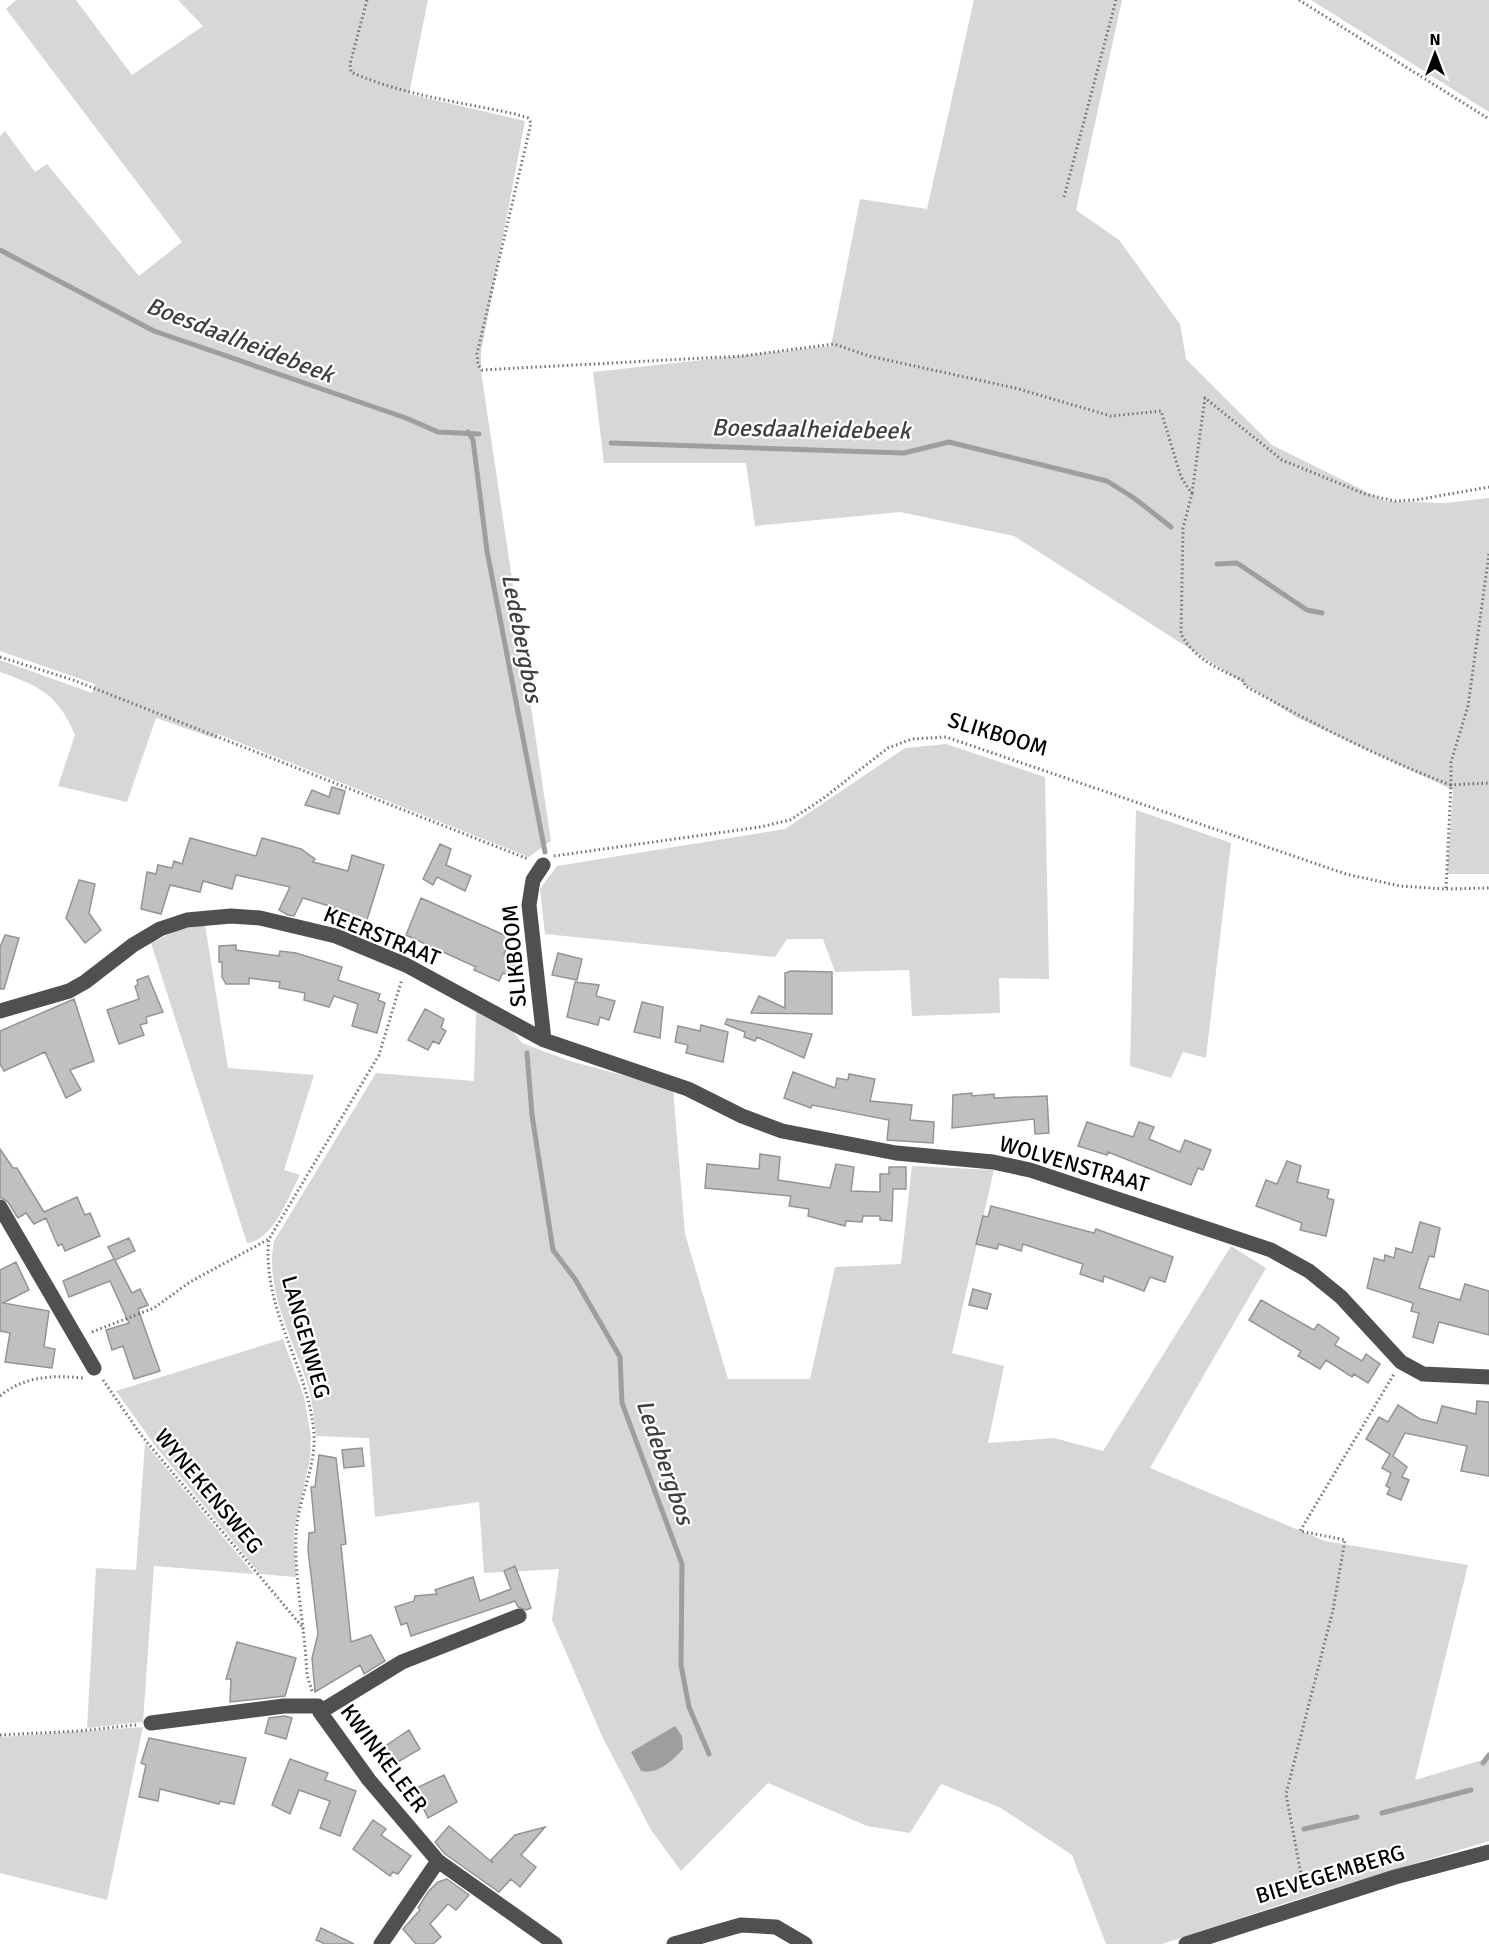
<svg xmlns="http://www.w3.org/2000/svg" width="1489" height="1944" font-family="Signika,sans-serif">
<rect width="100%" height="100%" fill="#fff"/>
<path fill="#d7d7d7" d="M 16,0 L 76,0 L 132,75 L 203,26 L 178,0 L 428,0 L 409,94 L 525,121 L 481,352 L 481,371 L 551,841 L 529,857 L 218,734 L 216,739 L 156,718 L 127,802 L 58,786 L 75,735 C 58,694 39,686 0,672 L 0,660 L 92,693 L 95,684 L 0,651 L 0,136 L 5,131 L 35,172 L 47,164 L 139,276 L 182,242 L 6,9 Z
M 974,0 L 1122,0 L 1076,210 L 1119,240 L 1180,324 L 1186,359 L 1272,445 L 1385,501 L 1444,503 L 1489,498 L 1489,874 L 1447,874 L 1453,790 L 1296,717 L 1014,536 L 900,512 L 755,526 L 746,463 L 604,463 L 593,372 L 831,346 L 860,199 L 927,209 Z
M 1311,0 L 1489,0 L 1489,112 Z
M 946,744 L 1045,777 L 1049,979 L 999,978 L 1000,1013 L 912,1016 L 909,970 L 835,972 L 823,939 L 787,939 L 775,957 L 545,934 L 540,889 L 557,866 L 785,829 L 905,748 Z
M 1136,810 L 1231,843 L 1206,1058 L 1183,1052 L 1171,1078 L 1130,1066 Z
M 205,925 L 228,1068 L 314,1075 L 284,1170 L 300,1175 C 288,1197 274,1240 247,1243 L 151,943 L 180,929 Z
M 476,1010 L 512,1030 L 522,1043 L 570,1061 L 673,1089 L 685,1234 L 728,1379 L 810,1379 L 835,1267 L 901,1264 L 912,1166 L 994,1170 L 952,1353 L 1004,1366 L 988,1443 L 1054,1438 L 1103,1451 L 1231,1246 L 1266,1268 L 1150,1468 L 1325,1541 L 1468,1565 L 1415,1780 L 1489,1758 L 1489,1841 L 1295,1900 L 1162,1944 L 1106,1944 L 1072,1855 L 1001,1808 L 941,1784 L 910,1833 L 867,1826 L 768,1783 L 681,1871 L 651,1830 L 602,1736 L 552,1620 L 559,1569 L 484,1573 L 479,1502 L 375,1517 L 369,1438 L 316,1436 C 314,1420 313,1405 309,1389 C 295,1341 264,1293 274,1241 L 376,1073 L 474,1081 Z
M 283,1339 L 304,1397 L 311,1436 L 310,1459 L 294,1531 L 296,1577 L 260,1574 L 156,1447 L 116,1391 Z
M 145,1443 L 254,1574 L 154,1566 L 143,1722 L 87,1728 L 96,1568 L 136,1570 Z
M 143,1727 L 107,1900 L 0,1873 L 0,1737 Z"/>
<path fill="#9e9e9e" d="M 675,1726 L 682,1736 L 683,1749 C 673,1760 658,1775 641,1771 L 631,1752 Z"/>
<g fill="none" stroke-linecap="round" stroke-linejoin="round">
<path stroke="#9e9e9e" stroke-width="5" d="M 0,250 L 154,331 L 406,418 L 438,432 L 479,434
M 468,432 L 473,440 L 487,551 L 545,852
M 611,443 L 904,453 L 949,442 L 1107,481 L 1134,498 L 1171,527
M 1217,564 L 1237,563 L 1307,610 L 1322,613
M 527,1053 L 532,1115 L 553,1250 L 575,1279 L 620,1357 L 622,1403 L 682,1564 L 681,1665 L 689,1707 L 709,1754
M 1483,1763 L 1489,1755
M 1382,1813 L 1471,1790
M 1304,1829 L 1357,1817"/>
</g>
<path fill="#c0c0c0" stroke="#949494" stroke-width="1.5" d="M 332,787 L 345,791 L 339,814 L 305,805 L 312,790 L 329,797 Z
M 190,838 L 256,856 L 262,838 L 301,849 L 315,859 L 313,862 L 348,871 L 352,855 L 384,865 L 362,936 L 344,929 L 349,912 L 303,898 L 294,916 L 288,915 L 279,910 L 290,887 L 236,875 L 232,889 L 203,881 L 200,892 L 170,885 L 161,914 L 141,909 L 147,872 L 156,874 L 158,865 L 172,868 L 174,861 L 182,864 Z
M 440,844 L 451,849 L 446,865 L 471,876 L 465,891 L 437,877 L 433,885 L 423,879 Z
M 79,880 L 95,884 L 89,913 L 101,930 L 85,943 L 66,918 Z
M 421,898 L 511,938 L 504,954 L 517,960 L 510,976 L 503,973 L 499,981 L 474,970 L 476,967 L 406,935 Z
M 5,935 L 19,938 L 4,989 L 0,989 L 0,947 Z
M 236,945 L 236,950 L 279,956 L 280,951 L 296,953 L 342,967 L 338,980 L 380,994 L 378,1000 L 385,1003 L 377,1033 L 352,1026 L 358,1004 L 334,996 L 329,1007 L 304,1000 L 305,993 L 279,988 L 280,982 L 249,978 L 249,984 L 226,984 L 222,977 L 222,962 L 219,962 L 219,946 Z
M 558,953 L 582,959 L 577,980 L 552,975 Z
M 791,971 L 832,972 L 832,1014 L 751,1013 L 759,996 L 785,1008 L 785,973 Z
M 148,976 L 163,1012 L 146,1017 L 147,1023 L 140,1025 L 144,1035 L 119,1044 L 107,1010 L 139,999 L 135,986 L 138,985 L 137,980 Z
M 575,982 L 599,985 L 596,996 L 615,1001 L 609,1020 L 600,1017 L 598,1025 L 567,1017 Z
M 74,999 L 94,1061 L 70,1070 L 81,1090 L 66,1098 L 45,1052 L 4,1071 L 0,1064 L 0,1031 Z
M 642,1002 L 663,1007 L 660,1038 L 634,1032 Z
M 425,1009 L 444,1019 L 441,1028 L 446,1031 L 439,1044 L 433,1041 L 428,1050 L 408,1040 Z
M 727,1019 L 812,1034 L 804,1058 L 757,1037 L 755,1041 L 744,1037 L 745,1032 L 725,1024 Z
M 701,1025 L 728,1032 L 723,1062 L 686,1053 L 688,1045 L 675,1042 L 678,1026 L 700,1031 Z
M 793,1072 L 835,1088 L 837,1078 L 848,1080 L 849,1074 L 875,1079 L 870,1101 L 912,1105 L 910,1120 L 934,1122 L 933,1143 L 887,1140 L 889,1120 L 812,1105 L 811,1108 L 784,1098 Z
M 972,1093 L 972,1096 L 994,1094 L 994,1098 L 1047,1096 L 1049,1133 L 1035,1134 L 1034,1119 L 952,1128 L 953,1095 Z
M 1087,1122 L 1133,1137 L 1139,1122 L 1154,1127 L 1149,1139 L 1180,1152 L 1185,1140 L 1211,1150 L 1203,1170 L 1198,1168 L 1191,1185 L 1108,1152 L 1107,1155 L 1078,1146 Z
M 0,1149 L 13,1168 L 17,1168 L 44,1212 L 77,1197 L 85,1215 L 90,1213 L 100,1236 L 65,1251 L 62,1244 L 58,1246 L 46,1218 L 34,1224 L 26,1213 L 18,1218 L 8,1202 L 0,1197 Z
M 760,1154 L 780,1157 L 778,1180 L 830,1188 L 836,1164 L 854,1167 L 851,1191 L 880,1192 L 880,1174 L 889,1174 L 889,1167 L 906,1167 L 906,1189 L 893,1189 L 892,1221 L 880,1220 L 880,1216 L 863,1216 L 862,1222 L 846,1221 L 845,1226 L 808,1216 L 809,1209 L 789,1206 L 791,1196 L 705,1188 L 707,1164 L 759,1169 Z
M 1287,1161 L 1301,1166 L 1297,1182 L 1329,1190 L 1327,1198 L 1334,1200 L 1326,1236 L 1300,1230 L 1302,1223 L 1256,1206 L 1266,1180 L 1277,1184 Z
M 991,1206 L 1094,1233 L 1096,1229 L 1173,1257 L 1165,1282 L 1150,1277 L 1144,1291 L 1104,1276 L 1103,1282 L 1080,1274 L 1083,1264 L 1023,1244 L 1021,1251 L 999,1244 L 997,1249 L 976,1244 L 983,1216 L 988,1217 Z
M 1420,1222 L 1440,1228 L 1434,1257 L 1429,1256 L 1419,1288 L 1460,1300 L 1465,1284 L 1489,1291 L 1489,1335 L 1439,1322 L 1433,1343 L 1413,1337 L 1419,1313 L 1411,1311 L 1413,1303 L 1367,1288 L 1374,1258 L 1384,1261 L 1385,1255 L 1394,1258 L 1396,1248 L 1412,1253 Z
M 129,1238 L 135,1251 L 115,1260 L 132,1293 L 140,1289 L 148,1305 L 138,1309 L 160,1371 L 134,1379 L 123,1346 L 112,1350 L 106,1330 L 129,1323 L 110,1281 L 69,1297 L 63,1281 L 114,1259 L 108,1247 Z
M 16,1262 L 29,1290 L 3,1303 L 49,1311 L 44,1347 L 55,1349 L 52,1368 L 5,1362 L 10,1333 L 0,1331 L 0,1270 Z
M 973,1289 L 991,1294 L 987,1309 L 969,1305 Z
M 1261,1300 L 1314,1330 L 1318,1324 L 1339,1338 L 1335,1345 L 1362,1361 L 1366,1354 L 1380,1364 L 1368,1383 L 1354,1374 L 1352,1377 L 1326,1360 L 1320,1369 L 1298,1356 L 1301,1351 L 1249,1320 Z
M 1477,1401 L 1489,1402 L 1489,1476 L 1461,1471 L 1467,1446 L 1405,1433 L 1393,1456 L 1407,1467 L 1402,1477 L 1409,1480 L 1401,1500 L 1387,1494 L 1390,1488 L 1386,1486 L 1391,1473 L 1382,1468 L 1390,1454 L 1366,1439 L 1379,1417 L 1388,1422 L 1398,1405 L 1420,1419 L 1437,1423 L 1442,1406 L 1476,1414 Z
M 362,1448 L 364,1466 L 344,1468 L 342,1450 Z
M 319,1455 L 336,1458 L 346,1544 L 341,1545 L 343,1565 L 351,1642 L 371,1635 L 385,1661 L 364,1674 L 360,1665 L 315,1692 L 312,1658 L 318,1634 L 308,1550 L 309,1533 L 315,1532 L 311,1487 L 315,1487 Z
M 515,1566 L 531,1608 L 526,1610 L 518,1607 L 515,1601 L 411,1636 L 407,1623 L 401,1625 L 395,1607 L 414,1601 L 415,1596 L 437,1594 L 435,1590 L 473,1577 L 480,1601 L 511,1589 L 504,1571 Z
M 237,1642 L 296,1658 L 285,1696 L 230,1702 L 231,1679 L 226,1679 Z
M 285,1716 L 292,1718 L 286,1739 L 265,1733 L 269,1718 Z
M 409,1730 L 420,1749 L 391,1766 L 381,1749 Z
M 149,1738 L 246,1758 L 234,1804 L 220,1801 L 219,1804 L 160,1789 L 158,1801 L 139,1797 L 146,1765 L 141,1763 Z
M 290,1759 L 328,1773 L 325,1780 L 356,1791 L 340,1836 L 320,1828 L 330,1801 L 299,1790 L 290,1814 L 272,1805 Z
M 444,1775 L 457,1802 L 428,1818 L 414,1789 Z
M 373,1820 L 386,1829 L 381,1835 L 411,1856 L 398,1874 L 393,1872 L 390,1876 L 353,1849 Z
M 449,1826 L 493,1863 L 491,1860 L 515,1835 L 545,1827 L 521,1855 L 536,1867 L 520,1887 L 511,1879 L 499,1892 L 445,1854 L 435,1842 Z
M 447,1879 L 469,1895 L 456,1910 L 448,1904 L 430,1924 L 441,1937 L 433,1944 L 416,1944 L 403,1929 L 420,1910 L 418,1908 L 428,1892 L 438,1882 Z
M 321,1928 L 354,1944 L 325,1944 L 316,1940 Z"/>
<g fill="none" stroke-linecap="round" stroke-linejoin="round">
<path stroke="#727272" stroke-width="3" stroke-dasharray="1.5 3" stroke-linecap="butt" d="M 367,0 L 350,64 L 351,72 C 402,95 460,102 515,114 L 528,118 L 531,123 L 477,354 L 478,365 L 482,370 L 742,356 L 834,344 L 869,356 L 1015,388 L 1111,416 L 1161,411 L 1181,477 L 1192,494 L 1183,528 L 1181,634 C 1195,660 1219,669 1244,681 L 1245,686 C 1312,723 1379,758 1451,785 L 1446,889
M 1299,0 L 1489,119
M 1064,197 L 1116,0
M 1192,493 L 1205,398 L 1282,460 L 1365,494 L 1394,501 L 1416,500 L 1489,487
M 1489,554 L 1468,706 L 1451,762 L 1451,785 L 1489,783
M 0,657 L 73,680 L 528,859
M 554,856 L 760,827 L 790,820 L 821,800 L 888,748 L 912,739 L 946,737 L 1346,874 L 1400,886 L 1446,889 L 1489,888
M 92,1332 L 154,1308 L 190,1282 L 269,1239
M 103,1380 L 141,1435 L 304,1629
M 0,1396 C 24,1376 53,1375 83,1378
M 312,1691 L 307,1675 C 305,1628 294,1580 296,1533 C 298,1500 316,1467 314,1434 C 309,1367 261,1308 269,1239 L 379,1055 L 402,979
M 0,1735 L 78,1731 L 136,1725
M 1304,1890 L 1286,1794 L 1333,1610 L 1345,1540 L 1300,1531 L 1394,1374"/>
<path stroke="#505050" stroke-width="15" d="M 543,865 L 533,880 L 529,905 L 544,1040
M 0,1011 L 69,991 L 85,982 L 133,945 L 160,929 L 187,920 L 231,916 L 260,918 L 336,936 L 406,965 L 544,1040 L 688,1089 L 742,1116 L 782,1131 L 896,1153 L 993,1162 L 1030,1170 L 1271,1250 L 1309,1271 L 1341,1297 L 1401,1362 L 1423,1374 L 1489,1377
M 0,1207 L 94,1368
M 519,1616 L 402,1662 L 320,1712 L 369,1780 L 438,1861 L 555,1944
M 151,1723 L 284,1706 L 318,1706
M 381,1944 L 438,1861
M 674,1944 L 741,1925 L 776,1927 L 805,1944
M 1186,1944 L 1395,1877 L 1489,1852"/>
</g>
<g text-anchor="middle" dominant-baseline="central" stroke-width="4.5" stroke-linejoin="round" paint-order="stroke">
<g font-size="22" fill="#000" stroke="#fff">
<text transform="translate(998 734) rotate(17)">SLIKBOOM</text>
<text transform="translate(382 936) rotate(22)">KEERSTRAAT</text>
<text transform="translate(514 956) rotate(-95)">SLIKBOOM</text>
<text transform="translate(1074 1164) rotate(16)">WOLVENSTRAAT</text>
<text transform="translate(306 1337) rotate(74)">LANGENWEG</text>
<text transform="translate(209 1491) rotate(50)">WYNEKENSWEG</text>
<text transform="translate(384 1758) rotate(53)">KWINKELEER</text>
<text transform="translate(1330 1874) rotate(-17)">BIEVEGEMBERG</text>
</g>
<g font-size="24" font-style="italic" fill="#3f3f3f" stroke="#fff">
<text transform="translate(240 340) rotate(21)">Boesdaalheidebeek</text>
<text transform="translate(811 429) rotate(1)">Boesdaalheidebeek</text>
<text transform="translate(522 638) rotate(79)">Ledebergbos</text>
<text transform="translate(665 1462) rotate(71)">Ledebergbos</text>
</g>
</g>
<g transform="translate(1435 54)" stroke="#ffffff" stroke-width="4.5" paint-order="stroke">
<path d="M0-4.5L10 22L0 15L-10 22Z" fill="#000000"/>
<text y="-9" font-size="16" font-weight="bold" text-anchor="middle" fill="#000000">N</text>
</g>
</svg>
